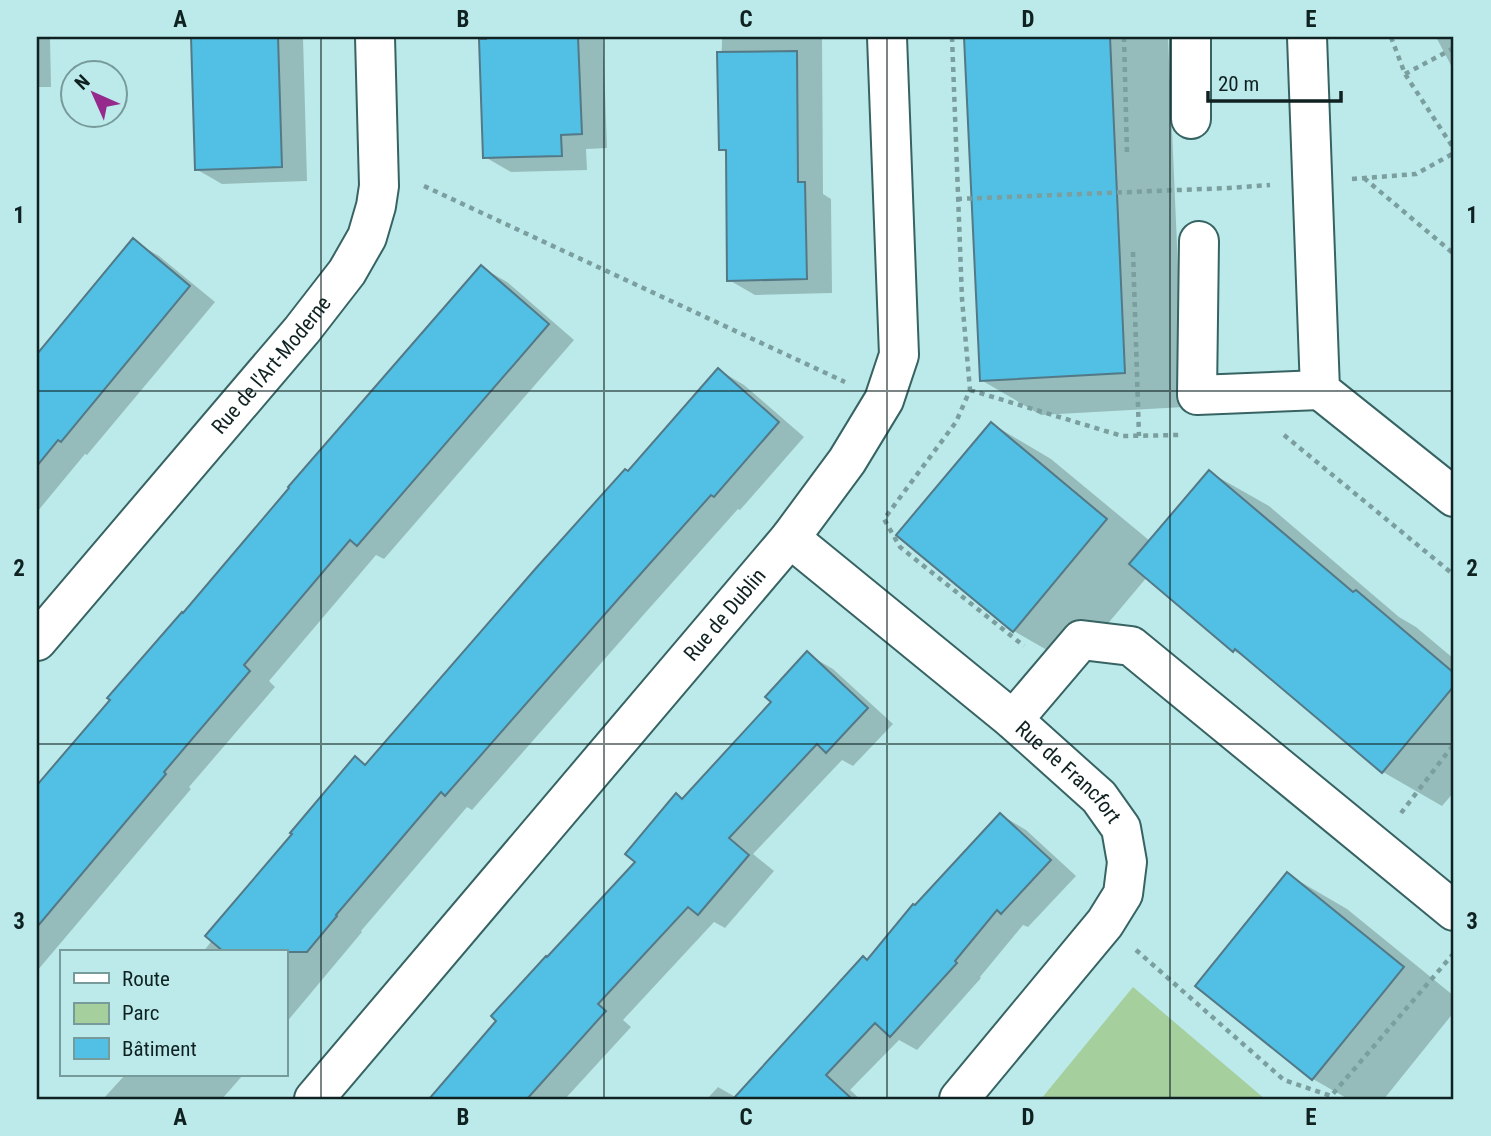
<svg xmlns="http://www.w3.org/2000/svg" width="1491" height="1136" font-family="'Roboto Condensed',sans-serif">
<rect width="100%" height="100%" fill="#bceaea"/>
<path fill="#a6cf9e" d="M 1133,987 L 1265,1099 L 1041,1099 Z"/>
<path fill="#0003" d="M 37,37 L 50,37 L 51,87 L 37,87 Z
M 193,37 L 303,37 L 307,181 L 222,184 L 196,169 Z
M 481,37 L 603,37 L 607,148 L 586,149 L 587,170 L 511,172 L 485,157 Z
M 722,37 L 822,37 L 823,194 L 831,199 L 832,293 L 755,295 L 729,280 L 728,153 L 720,149 Z
M 966,37 L 1168,37 L 1184,407 L 1041,415 L 981,380 Z
M 1436,37 L 1454,37 L 1454,71 Z
M 133,241 L 159,256 L 215,302 L 87,455 L 85,454 L 37,512 L 37,356 Z
M 481,267 L 507,282 L 574,340 L 384,559 L 376,555 L 269,681 L 275,687 L 189,787 L 191,789 L 37,971 L 37,789 L 182,614 Z
M 719,370 L 744,385 L 804,437 L 740,510 L 738,509 L 646,612 L 472,810 L 467,807 L 361,931 L 362,932 L 285,1024 L 285,952 L 203,952 L 355,759 L 367,765 L 629,473 Z
M 992,424 L 1051,459 L 1150,541 L 1209,472 L 1269,506 L 1399,617 L 1416,627 L 1454,659 L 1454,792 L 1442,806 L 1383,772 L 1252,661 L 1234,651 L 1147,577 L 1073,665 L 1014,631 Z
M 807,654 L 833,669 L 893,724 L 853,766 L 842,760 L 753,854 L 774,871 L 725,928 L 714,922 L 623,1020 L 631,1027 L 565,1099 L 431,1099 L 637,862 L 683,800 L 773,702 Z
M 1001,815 L 1026,830 L 1076,876 L 1028,927 L 1023,925 L 980,977 L 981,978 L 917,1050 L 899,1040 L 850,1090 L 860,1099 L 707,1099 L 718,1087 L 737,1098 L 868,961 Z
M 1287,874 L 1347,909 L 1454,996 L 1454,1012 L 1384,1099 L 1348,1099 L 1313,1079 L 1197,986 Z
M 125,1075 L 243,1075 L 222,1099 L 103,1099 Z"/>
<path fill="#51c0e4" stroke="#537987" stroke-width="2" d="M 191,37 L 278,37 L 282,167 L 195,170 Z
M 486,37 L 578,37 L 582,134 L 561,135 L 562,156 L 483,158 L 479,39 L 486,39 Z
M 964,37 L 1110,37 L 1125,373 L 980,381 Z
M 797,51 L 798,182 L 805,182 L 807,279 L 727,281 L 726,150 L 719,150 L 717,52 Z
M 133,238 L 190,286 L 61,442 L 58,440 L 37,466 L 37,354 Z
M 481,265 L 549,324 L 357,546 L 350,540 L 244,665 L 250,671 L 164,772 L 166,774 L 37,927 L 37,785 L 110,700 L 107,698 L 182,612 L 183,613 L 289,488 L 288,487 Z
M 718,368 L 779,422 L 714,497 L 711,495 L 620,597 L 445,796 L 441,792 L 336,915 L 337,916 L 307,952 L 224,952 L 205,936 L 292,834 L 290,833 L 355,756 L 365,765 L 537,567 L 625,469 L 628,471 Z
M 991,422 L 1107,519 L 1013,632 L 896,535 Z
M 1209,470 L 1353,592 L 1356,590 L 1454,673 L 1454,686 L 1382,773 L 1235,649 L 1233,652 L 1129,564 Z
M 807,651 L 868,708 L 826,753 L 817,744 L 729,838 L 749,855 L 698,915 L 688,907 L 598,1004 L 606,1011 L 527,1099 L 429,1099 L 496,1021 L 491,1016 L 546,956 L 547,957 L 635,862 L 625,854 L 676,793 L 682,799 L 771,702 L 765,697 Z
M 1000,813 L 1051,860 L 1001,914 L 997,910 L 955,961 L 957,963 L 890,1037 L 875,1023 L 826,1075 L 852,1099 L 733,1099 L 863,956 L 867,960 L 913,904 L 915,905 Z
M 1287,872 L 1404,967 L 1312,1080 L 1195,986 Z"/>
<g fill="none" stroke-linecap="round" stroke-linejoin="round">
<defs>
<g id="minor">
<path d="M 1191,37 L 1191,119"/>
<path d="M 1307,37 L 1320,390 L 1454,497"/>
<path d="M 1199,241 L 1197,395 L 1320,390"/>
<path id="s1" d="M 790,538 L 1013,720 L 1099,797 L 1121,828 L 1127,862 L 1123,894 L 1105,923 L 959,1099"/>
<path id="s2" d="M 37,641 L 302,330 L 347,272 L 367,237 L 376,206 L 379,186 L 375,37"/>
<path d="M 1013,720 L 1081,640 L 1131,646 L 1454,911"/>
<path id="s3" d="M 314,1099 L 790,538 L 847,461 L 884,400 L 899,355 L 887,37"/>
</g>
</defs>
<use href="#minor" stroke="#386363" stroke-width="42"/>
<path stroke="#7b9e9e" stroke-width="4.5" stroke-dasharray="5 5" stroke-linecap="butt" d="M 952,37 L 962,299 L 970,390 L 956,422 L 884,519 L 900,547 L 1024,646
M 1124,37 L 1127,154
M 1391,37 L 1405,74 L 1454,149
M 1405,74 L 1454,48
M 1364,178 L 1454,254
M 1352,179 L 1416,174 L 1454,153
M 424,186 L 845,382
M 957,199 L 1229,188 L 1270,185
M 1133,252 L 1139,436
M 1454,333 L 1454,332
M 970,390 L 1122,436 L 1180,435
M 1284,435 L 1454,575
M 1401,813 L 1454,744
M 1136,950 L 1284,1080 L 1331,1096 L 1454,953"/>
<use href="#minor" stroke="#fff" stroke-width="38"/>
</g>
<path fill="none" stroke="#0f2121" stroke-width="2" stroke-opacity="0.55" d="M 321,37 L 321,1099M 604,37 L 604,1099M 887,37 L 887,1099M 1170,37 L 1170,1099M 37,391 L 1454,391M 37,744 L 1454,744"/>
<g text-anchor="middle" dominant-baseline="central" stroke-width="6" stroke-linejoin="round" paint-order="stroke">
<g font-size="21" fill="#0f2121" stroke="#bceaea">
<text stroke="none"><textPath href="#s2" startOffset="362">Rue de l'Art-Moderne</textPath></text>
<text stroke="none"><textPath href="#s3" startOffset="635">Rue de Dublin</textPath></text>
<text stroke="none"><textPath href="#s1" startOffset="364">Rue de Francfort</textPath></text>
</g>
</g>
<rect width="1491" height="1136" fill="none" stroke="#bceaea" stroke-width="77"/>
<rect x="60" y="950" width="228" height="126" fill="#bceaea" stroke="#779a9a" stroke-width="2"/>
<rect x="74" y="973" width="35" height="10" fill="#ffffff" stroke="#779a9a" stroke-width="2"/>
<text x="122" y="986" font-size="21" fill="#0f2121">Route</text>
<rect x="74" y="1003" width="35" height="21" fill="#a6cf9e" stroke="#779a9a" stroke-width="2"/>
<text x="122" y="1020" font-size="21" fill="#0f2121">Parc</text>
<rect x="74" y="1038" width="35" height="21" fill="#51c0e4" stroke="#779a9a" stroke-width="2"/>
<text x="122" y="1056" font-size="21" fill="#0f2121">Bâtiment</text>
<g transform="translate(94 94) rotate(315)"><circle r="33" fill="#bceaea" stroke="#779a9a" stroke-width="2"/>
<path d="M0-5L12 26L0 18L-12 26Z" fill="#962a8c"/>
<text y="-10" font-size="19" font-weight="bold" text-anchor="middle" fill="#0f2121">N</text>
</g>
<path d="M1208 91v10h133v-10" fill="none" stroke="#0f2121" stroke-width="3.5"/>
<text x="1218" y="91" font-size="21" fill="#0f2121" stroke="#bceaea" stroke-width="5" paint-order="stroke">20 m</text>
<rect x="38" y="38" width="1414" height="1060" fill="none" stroke="#0f2121" stroke-width="2.5"/>
<g font-size="23" text-anchor="middle" font-weight="bold" fill="#0f2121">
<text x="180" y="27">A</text>
<text x="463" y="27">B</text>
<text x="746" y="27">C</text>
<text x="1028" y="27">D</text>
<text x="1311" y="27">E</text>
<text x="19" y="223">1</text>
<text x="1472" y="223">1</text>
<text x="19" y="576">2</text>
<text x="1472" y="576">2</text>
<text x="19" y="929">3</text>
<text x="1472" y="929">3</text>
<text x="180" y="1125">A</text>
<text x="463" y="1125">B</text>
<text x="746" y="1125">C</text>
<text x="1028" y="1125">D</text>
<text x="1311" y="1125">E</text>
</g>
</svg>
